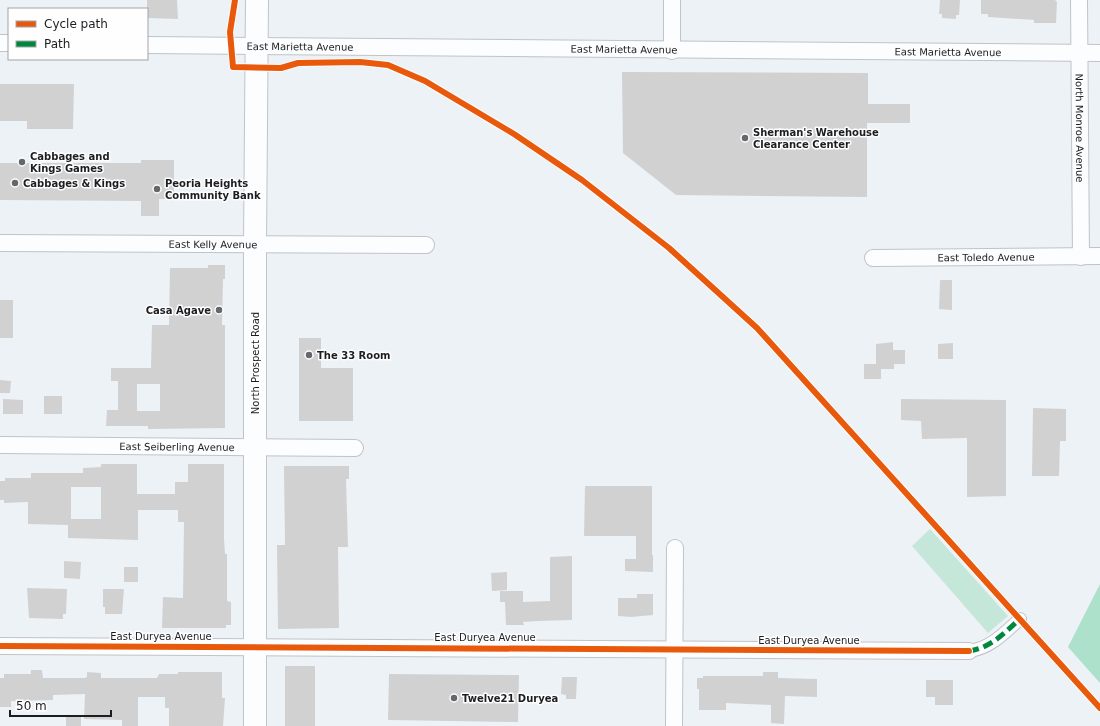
<svg xmlns="http://www.w3.org/2000/svg" width="1100" height="726" font-family="'DejaVu Sans',sans-serif">
<rect width="100%" height="100%" fill="#edf2f7"/>
<path fill="#c5e7d9" d="M 930,529 L 1008,616 L 988,633 L 912,546 Z"/>
<path fill="#ade1cc" d="M 1100,584 L 1100,683 L 1068,647 Z"/>
<path fill="#d1d1d2" fill-rule="evenodd" d="M 147,0 L 177,0 L 178,19 L 147,18 Z
M 940,0 L 960,0 L 959,15 L 956,15 L 956,19 L 942,18 L 942,14 L 939,14 Z
M 981,0 L 1055,0 L 1057,2 L 1056,23 L 1034,23 L 1034,20 L 988,17 L 988,14 L 981,14 Z
M 622,72 L 868,73 L 868,104 L 910,104 L 910,123 L 867,123 L 867,197 L 676,195 L 623,153 Z
M 0,84 L 74,84 L 73,129 L 27,129 L 27,121 L 0,121 Z
M 141,160 L 174,160 L 174,199 L 159,199 L 159,216 L 141,216 L 141,201 L 0,200 L 0,163 L 141,163 Z
M 208,265 L 225,265 L 225,279 L 223,279 L 222,325 L 225,325 L 225,428 L 148,429 L 148,426 L 106,426 L 107,410 L 118,410 L 118,381 L 111,381 L 111,368 L 151,368 L 152,325 L 169,325 L 170,268 L 208,268 ZM 137,384 L 160,384 L 160,411 L 137,411 Z
M 940,280 L 952,280 L 952,310 L 939,309 Z
M 0,300 L 13,300 L 13,338 L 0,338 Z
M 299,338 L 321,338 L 321,368 L 353,368 L 353,421 L 299,421 Z
M 893,342 L 893,350 L 905,350 L 905,364 L 894,364 L 894,369 L 881,369 L 881,379 L 864,379 L 864,364 L 876,364 L 876,344 Z
M 953,343 L 953,359 L 938,359 L 938,344 Z
M 0,380 L 11,381 L 10,393 L 0,393 Z
M 44,396 L 62,396 L 62,414 L 44,414 Z
M 3,399 L 23,400 L 23,414 L 3,414 Z
M 901,399 L 1006,400 L 1006,496 L 967,497 L 967,438 L 922,439 L 921,421 L 901,420 Z
M 1033,408 L 1066,409 L 1066,441 L 1060,441 L 1059,476 L 1032,476 Z
M 101,464 L 137,464 L 137,494 L 175,494 L 175,482 L 188,482 L 188,464 L 224,464 L 224,539 L 225,554 L 227,554 L 227,601 L 231,602 L 231,625 L 226,625 L 226,628 L 162,628 L 163,597 L 183,598 L 184,522 L 178,522 L 178,510 L 138,510 L 138,540 L 68,538 L 68,525 L 28,524 L 28,502 L 4,503 L 4,500 L 0,500 L 0,481 L 5,481 L 5,478 L 31,478 L 31,473 L 83,473 L 83,468 L 101,467 ZM 71,487 L 101,487 L 101,519 L 71,519 Z
M 284,466 L 349,466 L 349,479 L 346,479 L 348,547 L 338,547 L 339,628 L 278,629 L 277,545 L 285,545 Z
M 585,486 L 652,486 L 652,555 L 653,555 L 653,572 L 625,571 L 625,559 L 636,559 L 636,536 L 584,536 Z
M 572,556 L 572,620 L 538,621 L 523,622 L 524,625 L 506,625 L 505,602 L 500,602 L 500,591 L 523,591 L 523,602 L 550,601 L 550,557 Z
M 64,561 L 81,562 L 80,579 L 64,578 Z
M 124,567 L 138,567 L 138,582 L 124,582 Z
M 507,572 L 507,590 L 492,591 L 491,573 Z
M 27,588 L 67,589 L 66,614 L 63,614 L 63,619 L 29,618 Z
M 103,589 L 124,589 L 122,614 L 105,614 L 105,607 L 103,607 Z
M 637,594 L 653,594 L 653,615 L 631,617 L 618,616 L 618,598 L 637,598 Z
M 285,666 L 315,666 L 315,726 L 285,726 Z
M 31,670 L 42,670 L 43,678 L 85,678 L 87,677 L 87,672 L 101,673 L 101,678 L 157,678 L 159,674 L 178,674 L 178,672 L 222,672 L 222,698 L 225,698 L 223,726 L 169,726 L 169,708 L 165,708 L 165,697 L 138,697 L 138,726 L 122,726 L 122,720 L 84,719 L 85,694 L 53,695 L 53,700 L 11,701 L 11,707 L 0,707 L 0,678 L 4,678 L 4,674 L 31,674 Z
M 763,672 L 778,672 L 778,678 L 817,679 L 817,697 L 785,696 L 784,724 L 771,723 L 771,705 L 726,703 L 726,710 L 699,710 L 699,689 L 697,689 L 697,678 L 703,678 L 703,676 L 763,676 Z
M 389,674 L 519,675 L 518,722 L 388,720 Z
M 562,677 L 577,677 L 576,699 L 566,699 L 566,695 L 561,694 Z
M 926,680 L 953,680 L 953,705 L 935,705 L 935,697 L 926,697 Z
M 66,715 L 81,716 L 81,726 L 66,726 Z"/>
<g fill="none" stroke-linecap="round" stroke-linejoin="round">
<defs>
<path id="pedestrian" d="M 969,651 C 991,648 1004,633 1020,619"/>
<g id="minor">
<path id="s1" d="M 1079,0 L 1081,257"/>
<path d="M 0,43 L 9,43"/>
<path id="s2" d="M 147,45 L 1100,53"/>
<path d="M 672,51 L 672,0"/>
<path id="s3" d="M 0,243 L 426,245"/>
<path id="s4" d="M 873,258 L 1100,256"/>
<path id="s5" d="M 0,445 L 355,448"/>
<path d="M 0,646 L 969,651"/>
<path d="M 674,726 L 675,548"/>
</g>
<path id="secondary" d="M 255,726 L 255,245 L 257,0"/>
</defs>
<use href="#pedestrian" stroke="#c0c3c7" stroke-width="14"/>
<use href="#minor" stroke="#c0c3c7" stroke-width="18"/>
<use href="#secondary" stroke="#c0c3c7" stroke-width="24"/>
<use href="#pedestrian" stroke="#fcfdfe" stroke-width="12"/>
<use href="#minor" stroke="#fcfdfe" stroke-width="16"/>
<use href="#secondary" stroke="#fcfdfe" stroke-width="22"/>
<path stroke="#00873e" stroke-width="5" stroke-dasharray="10 5" stroke-linecap="butt" d="M 969,651 C 991,648 1004,633 1020,619"/>
<defs>
<path id="cycleway" d="M 235,0 L 230,32 L 233,67 L 281,68 L 298,63 L 360,62 L 388,65 L 425,81 L 514,134 L 582,180 L 669,248 L 757,328 L 1100,708
M 0,646 L 969,651"/>
</defs>
<use href="#cycleway" stroke="#fefefe" stroke-width="8"/>
<use href="#cycleway" stroke="#e8590c" stroke-width="6"/>
</g>
<g fill="#64686c" stroke="#fefefe" stroke-width="1.5">
<circle cx="745" cy="138" r="4"/>
<circle cx="22" cy="162" r="4"/>
<circle cx="15" cy="183" r="4"/>
<circle cx="157" cy="189" r="4"/>
<circle cx="219" cy="310" r="4"/>
<circle cx="309" cy="355" r="4"/>
<circle cx="454" cy="698" r="4"/>
</g>
<g text-anchor="middle" dominant-baseline="central" stroke-width="3" stroke-linejoin="round" paint-order="stroke">
<g font-size="10" fill="#1b1d21" stroke="#fefefe">
<text stroke="none"><textPath href="#s2" startOffset="153">East Marietta Avenue</textPath></text>
<text stroke="none"><textPath href="#s2" startOffset="477">East Marietta Avenue</textPath></text>
<text stroke="none"><textPath href="#s2" startOffset="801">East Marietta Avenue</textPath></text>
<text stroke="none"><textPath href="#s1" startOffset="128">North Monroe Avenue</textPath></text>
<text stroke="none"><textPath href="#s3" startOffset="213">East Kelly Avenue</textPath></text>
<text stroke="none"><textPath href="#s4" startOffset="113">East Toledo Avenue</textPath></text>
<text transform="translate(255 363) rotate(-90)">North Prospect Road</text>
<text stroke="none"><textPath href="#s5" startOffset="177">East Seiberling Avenue</textPath></text>
<text x="161" y="636">East Duryea Avenue</text>
<text x="485" y="637">East Duryea Avenue</text>
<text x="809" y="640">East Duryea Avenue</text>
</g>
<g font-size="10" font-weight="bold" fill="#1b1d21" stroke="#fefefe" text-anchor="start">
<text x="753" y="132">Sherman's Warehouse<tspan x="753" dy="12">Clearance Center</tspan></text>
<text x="30" y="156">Cabbages and<tspan x="30" dy="12">Kings Games</tspan></text>
<text x="23" y="183">Cabbages &amp; Kings</text>
<text x="165" y="183">Peoria Heights<tspan x="165" dy="12">Community Bank</tspan></text>
<text x="211" y="310" text-anchor="end">Casa Agave</text>
<text x="317" y="355">The 33 Room</text>
<text x="462" y="698">Twelve21 Duryea</text>
</g>
</g>
<rect x="8" y="8" width="140" height="52" fill="#fefefe" stroke="#a3a4a6"/>
<rect x="16" y="21" width="20" height="6" fill="#e8590c" stroke="#a3a4a6"/>
<text x="44" y="28" font-size="12" fill="#1b1d21">Cycle path</text>
<rect x="16" y="41" width="20" height="6" fill="#00873e" stroke="#a3a4a6"/>
<text x="44" y="48" font-size="12" fill="#1b1d21">Path</text>
<path d="M10 710v6h101v-6" fill="none" stroke="#1b1d21" stroke-width="2"/>
<text x="16" y="710" font-size="12" fill="#1b1d21" stroke="#fefefe" stroke-width="3" paint-order="stroke">50 m</text>
</svg>
